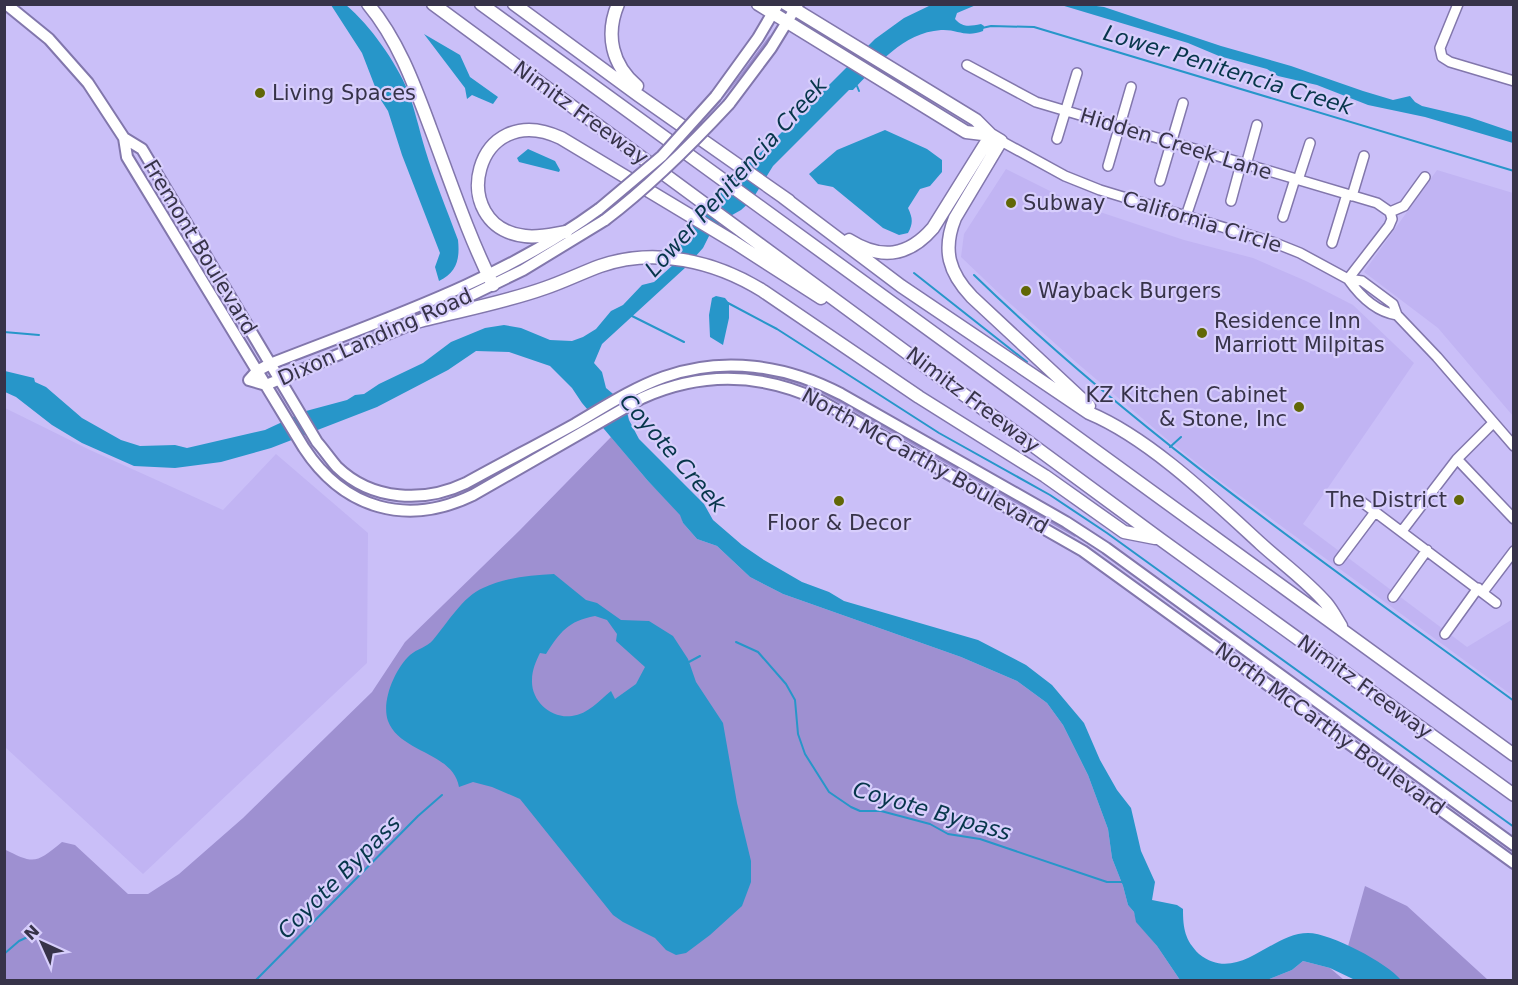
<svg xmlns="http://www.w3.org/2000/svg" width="1518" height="985" font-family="'DejaVu Sans',sans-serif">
<rect width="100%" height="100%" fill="#cabff8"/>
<path fill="#c1b4f3" d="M 1006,169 L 1076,204 L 1184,240 L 1253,258 L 1306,281 L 1353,305 L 1414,363 L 1303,524 L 1467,647 L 1513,619 L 1513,696 L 1216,478 L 1169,441 L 1077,363 L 1005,299 L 961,257 L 964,234 Z
M 1437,170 L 1513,193 L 1513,416 L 1438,328 L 1364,272 Z
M 5,408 L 90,450 L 223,510 L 276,454 L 368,533 L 367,663 L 143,874 L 6,748 L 5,750 Z"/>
<path fill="#9e90d1" d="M 770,35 C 770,43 750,66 743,74 C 696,132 648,185 586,227 C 568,239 548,253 527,262 L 595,220 L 655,171 L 692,135 L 717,106 Z
M 753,369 L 816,385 L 1078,533 L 1075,537 L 825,395 C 781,374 731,365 684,377 C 669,381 654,389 640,391 L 655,385 L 697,372 Z
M 611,437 L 648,481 L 681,515 L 683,523 L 697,539 L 717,546 L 750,577 L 783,594 L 961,657 L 1017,681 L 1047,703 L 1063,725 L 1088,775 L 1108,829 L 1112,858 L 1123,886 L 1128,905 L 1134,912 L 1137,922 L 1157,946 L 1180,980 L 5,980 L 4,849 C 35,865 36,863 62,842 L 75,845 L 128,894 L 148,894 L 179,874 L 243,818 L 372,692 L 405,642 L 520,530 Z
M 1169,597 L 1407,772 L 1405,774 L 1166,600 Z
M 1365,886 L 1407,906 L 1488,980 L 1354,980 L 1343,964 Z
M 1303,961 L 1330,968 L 1344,980 L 1267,980 L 1292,970 Z"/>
<path fill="#2796c9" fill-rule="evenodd" d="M 331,5 L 346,5 C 370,25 396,62 408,91 C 415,110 419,129 425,149 C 434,179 447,210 458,240 C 460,259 457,272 439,281 L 435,267 L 440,253 L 402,155 L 388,111 L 379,97 L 362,53 Z
M 931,5 L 976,5 L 957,13 L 955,19 C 963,28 970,26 981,24 L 984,26 L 983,31 C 965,38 958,29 941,30 C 902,33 879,64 853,90 L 849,90 L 773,166 L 752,200 L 741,210 L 725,219 L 710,234 L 703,248 L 686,267 L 602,344 L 594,363 L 602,372 L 606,388 L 625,404 L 629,420 L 639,439 L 704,504 L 713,520 L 742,545 L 764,560 L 802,582 L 829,592 L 844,601 L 978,640 L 1026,665 L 1052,685 L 1084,723 L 1100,760 L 1117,790 L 1131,808 L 1141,851 L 1155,882 L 1152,900 L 1177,905 L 1183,909 C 1183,929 1185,940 1199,954 C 1238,985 1270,933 1308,933 C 1331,933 1387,963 1401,980 L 1355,980 L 1330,968 L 1303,961 L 1292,970 L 1267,980 L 1180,980 L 1157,946 L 1136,922 L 1134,912 L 1128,905 L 1123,886 L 1112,858 L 1108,829 L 1088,775 L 1063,725 L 1047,703 L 1017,681 L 961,657 L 783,594 L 750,577 L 717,546 L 697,539 L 683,523 L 680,515 L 648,481 L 582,403 L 572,388 L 550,366 L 509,352 L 476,351 L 448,370 L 377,407 L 271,448 L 221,462 L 175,468 L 134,466 L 82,443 L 52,425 L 16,397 L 5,392 L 5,371 L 34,378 L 35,382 L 46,387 L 82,418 L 121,440 L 140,446 L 175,445 L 187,448 L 265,430 L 306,411 L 347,400 L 355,395 L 364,394 L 379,384 L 423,363 L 451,342 L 485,328 L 504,325 L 521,328 L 550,340 L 572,341 L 583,337 L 596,329 L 611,311 L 623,305 L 642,285 L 654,282 L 673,265 L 680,234 L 733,176 L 768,146 L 875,39 L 904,18 Z
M 1061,5 L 1089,5 L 1104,7 L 1221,46 L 1291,66 L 1363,91 L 1393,100 L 1410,96 L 1415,102 L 1422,106 L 1469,117 L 1513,132 L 1513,143 L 1425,117 L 1368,105 L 1317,85 L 1278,76 L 1267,69 L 1219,56 L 1188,43 Z
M 424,34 L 460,55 L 470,77 L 498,97 L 493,104 L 472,95 L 467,99 L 465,88 Z
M 885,130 L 927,149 L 942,160 L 942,172 L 930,186 L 920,189 L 908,208 C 913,219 913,223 908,233 L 899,235 L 883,228 L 833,187 L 818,184 L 809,174 L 837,150 Z
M 528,149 L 555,161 L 560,170 L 559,172 L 519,162 L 517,158 Z
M 716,296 L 725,298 L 729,303 L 729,318 L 723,345 L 710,337 L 709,315 L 712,298 Z
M 554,574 L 586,600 L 597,603 L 621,620 L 649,621 L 673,636 L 688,659 L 696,682 L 723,723 L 737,803 L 751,861 L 751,882 L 742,906 L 710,935 L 686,953 L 676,955 L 666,950 L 655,938 L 623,922 L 613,915 L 520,799 L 492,787 L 473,782 L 459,787 C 453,752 400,753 388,721 C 381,701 395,669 410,655 C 417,649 427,647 433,640 C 446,625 463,596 483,588 C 504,578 530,575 554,574 ZM 595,616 L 607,620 L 617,634 L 616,641 L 645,667 L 636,684 L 615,699 L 611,691 C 599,701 588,714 572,716 C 551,719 531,701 532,680 C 532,670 536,661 540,653 L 546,654 C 560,632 568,621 595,616 Z"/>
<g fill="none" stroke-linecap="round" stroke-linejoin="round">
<path stroke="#2796c9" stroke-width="2" d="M 982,28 L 991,26 L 1034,27 L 1514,171
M 857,86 L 859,91
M 914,273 L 1027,362
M 974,275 C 1139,435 1328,565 1514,701
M 728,303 L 777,329 L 939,433 L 1050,495 L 1107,533 L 1514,827
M 630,315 L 684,342
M 4,332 L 39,335
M 1170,447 L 1181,437
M 736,642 L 758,652 L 786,684 L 795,700 L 798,734 L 805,754 L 829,792 L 851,807 L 860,811 L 881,811 L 930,824 L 948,834 L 980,839 L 1107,882 L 1122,882
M 687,663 L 700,656
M 4,954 L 19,941 L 34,934
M 256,980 L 418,816 L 442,795"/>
<defs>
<path id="minor" d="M 1458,4 L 1440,48 L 1442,57 L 1450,62 L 1514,81
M 967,65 L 1036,102 L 1377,203 L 1390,212
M 1057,139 L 1077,73
M 1001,141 L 1065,176 L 1100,190 L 1275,243 L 1300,253 L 1348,279 L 1362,281 L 1393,304 L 1397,315 L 1437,357 L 1514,446
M 1246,165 L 1257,125
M 1108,166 L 1131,87
M 1298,180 L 1310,143
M 1160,181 L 1183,103
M 1352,196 L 1364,156
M 1231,201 L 1241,164
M 1186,216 L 1207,154
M 1283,217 L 1295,179
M 1332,243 L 1347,194
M 1348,279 L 1389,226 L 1392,219 L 1390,212 L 1404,206 L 1425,177
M 1348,279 C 1360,296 1376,312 1397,315
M 1457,459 L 1514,519
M 1358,499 L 1496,603
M 1402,531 L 1457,459 L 1493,423
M 1339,560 L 1375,512
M 1483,592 L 1514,551
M 1393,597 L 1427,550
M 1445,634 L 1478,588"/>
<path id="major" d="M 6,4 L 49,39 L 88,83 L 124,138 L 127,157 L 304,448 C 344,509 407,527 473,495 L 642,398 C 702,371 762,373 821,401 L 1083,551 L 1514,863
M 716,96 L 758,38 L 778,4
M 729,104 L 771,48 L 798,4
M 124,138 L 142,149 L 317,442 C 324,450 330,459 337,467 C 372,501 424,503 466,483 C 502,463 539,444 575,424 C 604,407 633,388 664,377 C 723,356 786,365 841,394 L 1066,522 L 1106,548 L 1514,845
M 599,209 C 501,281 382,320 270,364 L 257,371 L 249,380 L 266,385 L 416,322 L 523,270 L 605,220"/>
<path id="highway" d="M 368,4 C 398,40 414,84 430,127 C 450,180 468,235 493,285
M 433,4 L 1160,539 L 1514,795
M 481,4 L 1514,755
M 514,4 L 638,95 L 789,201
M 618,4 C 605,35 612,65 637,86
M 758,4 L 966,132 L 991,135
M 786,4 L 976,120 L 991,135 L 1001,141 L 955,218 C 942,250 949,273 972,297 L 1089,406
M 783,197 L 901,286 L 1089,413 C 1149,438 1213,500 1261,544 C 1282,563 1307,581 1326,603 C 1332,610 1336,618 1341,626
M 566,232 C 553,234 539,238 525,236 C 445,227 474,97 561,138 L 734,242 L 821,298
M 849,240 C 881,260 908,257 933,228 L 991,135
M 416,322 C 458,311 503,303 545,288 C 563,282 581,273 600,266 C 655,247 715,261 763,291 L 919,397 L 1045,476 L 1124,532 L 1155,538"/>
</defs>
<use href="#minor" stroke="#8277ac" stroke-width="12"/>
<use href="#major" stroke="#8277ac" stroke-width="14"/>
<use href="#highway" stroke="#8277ac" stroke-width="15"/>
<use href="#minor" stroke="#fff" stroke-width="9"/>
<use href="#major" stroke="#fff" stroke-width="10"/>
<use href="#highway" stroke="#fff" stroke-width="12"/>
<defs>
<path id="major-bridge" d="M 599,209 L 662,156 L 716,96
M 605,220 C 651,185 690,146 729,104"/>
</defs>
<use href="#major-bridge" stroke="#8277ac" stroke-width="14" stroke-linecap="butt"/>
<use href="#major-bridge" stroke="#fff" stroke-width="10"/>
</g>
<g fill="#616706" stroke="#d7cefc" stroke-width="2">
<circle cx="260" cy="93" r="6"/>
<circle cx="1011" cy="203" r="6"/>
<circle cx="1026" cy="291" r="6"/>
<circle cx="1202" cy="333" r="6"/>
<circle cx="1299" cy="407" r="6"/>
<circle cx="1459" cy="500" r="6"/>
<circle cx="839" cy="501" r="6"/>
</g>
<g text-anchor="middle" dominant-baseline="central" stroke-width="4.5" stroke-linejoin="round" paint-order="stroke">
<g font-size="21" fill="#373349" stroke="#d7cefc" text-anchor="start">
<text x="272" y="93">Living Spaces</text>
<text x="1023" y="203">Subway</text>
<text x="1038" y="291">Wayback Burgers</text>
<text x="1214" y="321">Residence Inn<tspan x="1214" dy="24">Marriott Milpitas</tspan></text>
<text x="1287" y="395" text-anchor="end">KZ Kitchen Cabinet<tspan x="1287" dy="24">&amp; Stone, Inc</tspan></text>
<text x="1447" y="500" text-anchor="end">The District</text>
<text x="839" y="523" text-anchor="middle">Floor &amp; Decor</text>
</g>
<g font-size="21" fill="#373349" stroke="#d7cefc">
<text transform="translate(581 113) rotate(36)">Nimitz Freeway</text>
<text transform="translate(1176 144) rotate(17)">Hidden Creek Lane</text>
<text transform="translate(1202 222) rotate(17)">California Circle</text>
<text transform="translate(200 247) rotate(59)">Fremont Boulevard</text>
<text transform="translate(375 337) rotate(-24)">Dixon Landing Road</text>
<text transform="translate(973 400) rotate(37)">Nimitz Freeway</text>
<text transform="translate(925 461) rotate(29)">North McCarthy Boulevard</text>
<text transform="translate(1365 687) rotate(36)">Nimitz Freeway</text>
<text transform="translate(1330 729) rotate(36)">North McCarthy Boulevard</text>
</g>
<g font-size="22" font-style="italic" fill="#07364b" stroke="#d7cefc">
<text transform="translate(1228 70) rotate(17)">Lower Penitencia Creek</text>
<text transform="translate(736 177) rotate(-48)">Lower Penitencia Creek</text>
<text transform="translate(673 453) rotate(49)">Coyote Creek</text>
<text transform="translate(932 811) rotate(16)">Coyote Bypass</text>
<text transform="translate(339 877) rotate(-45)">Coyote Bypass</text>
</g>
</g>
<rect width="1518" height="985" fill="none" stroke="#373349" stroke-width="12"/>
<g transform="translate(42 943) rotate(315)" stroke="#d7cefc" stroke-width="4.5" paint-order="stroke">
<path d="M0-4.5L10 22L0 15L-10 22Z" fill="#373349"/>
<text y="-9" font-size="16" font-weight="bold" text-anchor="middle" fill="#373349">N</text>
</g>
</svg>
